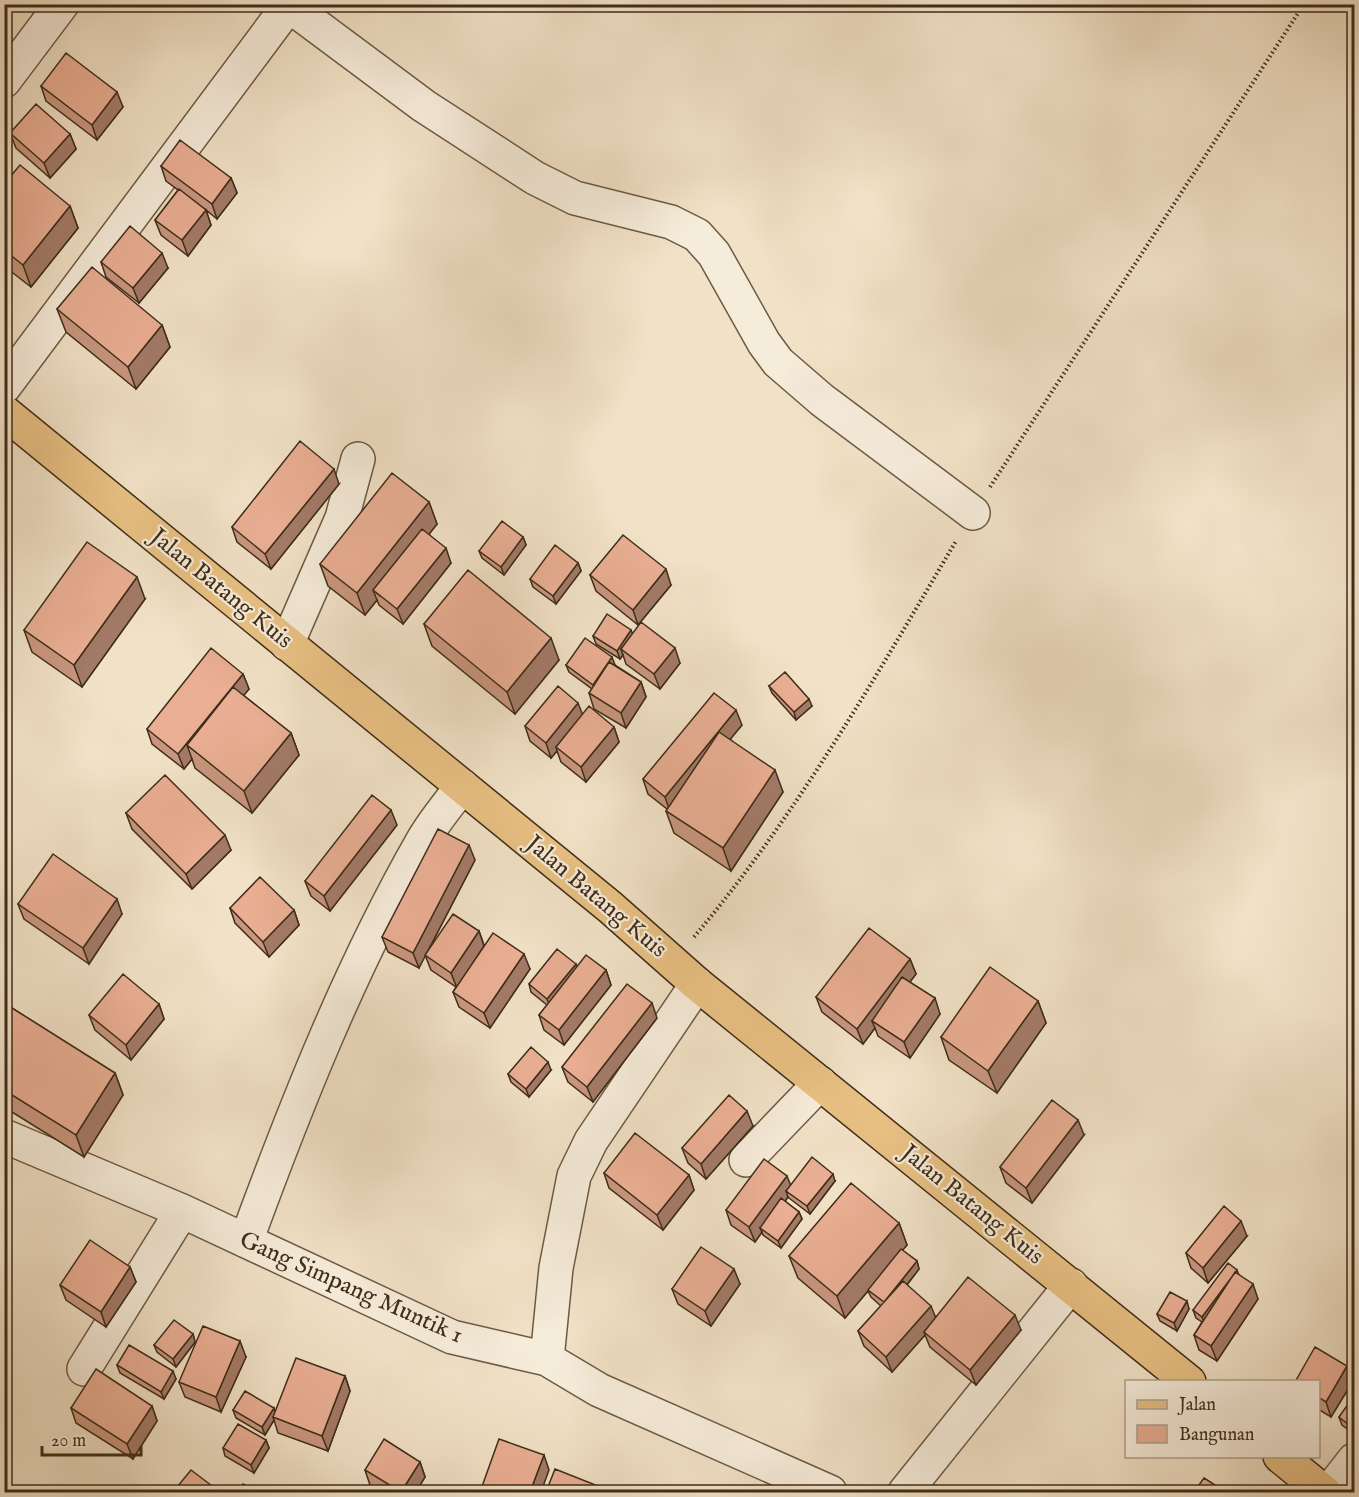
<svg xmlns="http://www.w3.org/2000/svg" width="1359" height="1497" font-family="'IM FELL English',serif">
<rect width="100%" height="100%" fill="#f1e1c6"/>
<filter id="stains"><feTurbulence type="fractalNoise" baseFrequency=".00333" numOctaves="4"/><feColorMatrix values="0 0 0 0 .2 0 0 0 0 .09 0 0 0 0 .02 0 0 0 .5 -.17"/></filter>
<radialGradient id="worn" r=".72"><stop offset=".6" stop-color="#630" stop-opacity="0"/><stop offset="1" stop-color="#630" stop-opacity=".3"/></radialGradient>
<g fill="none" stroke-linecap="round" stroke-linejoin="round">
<defs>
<path id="minor" d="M 287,4 L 424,106 L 535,178 L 575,198 L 671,222 L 697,235 L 714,254 L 764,343 L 778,362 L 822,400 L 973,513
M 4,81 L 62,4
M 4,387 L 289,5
M 287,644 L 342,518 L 358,459
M 4,1136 L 182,1211 L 452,1337 L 547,1359 L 599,1390 L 830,1492
M 746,1160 L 820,1083
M 246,1241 C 296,1105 350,968 422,842 C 433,822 449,804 462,786
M 547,1359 L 556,1268 L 574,1176 L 591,1141 L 697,984
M 84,1369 L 182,1211
M 905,1492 L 1071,1285
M 1329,1492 L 1354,1460"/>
<path id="major" d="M 4,412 L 610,907 L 697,984 L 1189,1382
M 1280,1456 L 1324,1492"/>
</defs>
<use href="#minor" stroke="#6c5a44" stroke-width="36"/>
<use href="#major" stroke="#3f2d19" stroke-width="36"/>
<path stroke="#3f2d19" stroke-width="4" stroke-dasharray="1.5 3" stroke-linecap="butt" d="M 990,487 L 1304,4
M 694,937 C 796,816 875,678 956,541"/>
<use href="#minor" stroke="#f6ecda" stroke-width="33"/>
<use href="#major" stroke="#e8c083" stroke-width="33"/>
</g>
<path fill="#c8967e" stroke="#3f2d19" stroke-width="1.5" d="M 41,86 L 123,107 L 97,140 L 46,101 Z
M 10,133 L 70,134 L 76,149 L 50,178 L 16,148 Z
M 161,166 L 231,178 L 237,193 L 217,219 L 206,210 L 211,225 L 188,256 L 161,235 L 155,220 L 178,190 L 166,181 Z
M 4,184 L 70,206 L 78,228 L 31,287 L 4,266 Z
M 101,262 L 168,268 L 139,303 L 106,277 Z
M 57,309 L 162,325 L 170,347 L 136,389 L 66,332 Z
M 339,484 L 271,569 L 237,542 L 232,527 Z
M 429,502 L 437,524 L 429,534 L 451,563 L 403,624 L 379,605 L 377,600 L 365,615 L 328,586 L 320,564 Z
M 523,537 L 526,545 L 504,575 L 482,558 L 479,551 Z
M 578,563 L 581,571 L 556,604 L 533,587 L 530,579 Z
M 590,575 L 671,585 L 638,625 L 596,591 Z
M 145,599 L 82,687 L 32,652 L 24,630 Z
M 424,624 L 559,660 L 515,714 L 432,646 Z
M 633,633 L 680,663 L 660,689 L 626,664 L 623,655 L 620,659 L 596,644 L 593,636 Z
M 566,665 L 615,665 L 641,682 L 646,697 L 626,728 L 594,709 L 589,693 L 592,689 L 569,672 Z
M 243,674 L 249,689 L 243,695 L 291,733 L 299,755 L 252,813 L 195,768 L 192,759 L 184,769 L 152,744 L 147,729 Z
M 769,686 L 812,706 L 796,720 L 772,693 Z
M 582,715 L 614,727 L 619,742 L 586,782 L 561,762 L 557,751 L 551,758 L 530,741 L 525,726 Z
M 742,725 L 730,739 L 783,792 L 731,871 L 674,833 L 666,811 L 667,809 L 648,794 L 643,779 Z
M 126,813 L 231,850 L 192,889 L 132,829 Z
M 397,825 L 330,911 L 311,896 L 305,881 Z
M 475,860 L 426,955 L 479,931 L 484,945 L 530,969 L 490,1028 L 459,1007 L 453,992 L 456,987 L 431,970 L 425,955 L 419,968 L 388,952 L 382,937 Z
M 18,904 L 122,914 L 89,964 L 24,919 Z
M 230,908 L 294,910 L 299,925 L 269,957 L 235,923 Z
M 910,959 L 916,974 L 910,982 L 940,1014 L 910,1058 L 878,1036 L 875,1028 L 863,1044 L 822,1012 L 816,997 Z
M 577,966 L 606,970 L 611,985 L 564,1045 L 544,1030 L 539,1015 L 547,1005 L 531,992 L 529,984 Z
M 1038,1001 L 1046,1023 L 997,1093 L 949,1060 L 941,1037 Z
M 4,1003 L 115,1073 L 123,1095 L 84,1157 L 4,1107 Z
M 159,1004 L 164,1019 L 131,1060 L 95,1030 L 89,1015 Z
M 657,1018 L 593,1102 L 568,1082 L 562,1067 Z
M 551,1070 L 529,1097 L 511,1082 L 508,1074 Z
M 753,1126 L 706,1179 L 688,1163 L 682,1148 Z
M 1084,1135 L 1032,1203 L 1006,1183 L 1000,1167 Z
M 604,1173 L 689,1175 L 694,1190 L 663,1230 L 609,1188 Z
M 835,1181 L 810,1214 L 789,1198 L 788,1197 L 785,1201 L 799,1212 L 802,1219 L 781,1248 L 763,1235 L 762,1232 L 755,1242 L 731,1225 L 726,1210 L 790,1185 Z
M 899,1223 L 907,1245 L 902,1250 L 917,1261 L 919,1269 L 907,1285 L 936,1317 L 1021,1330 L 976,1385 L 930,1347 L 925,1335 L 892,1372 L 864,1346 L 858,1331 L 881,1306 L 871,1297 L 868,1291 L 845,1318 L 798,1278 L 789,1256 Z
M 1247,1236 L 1208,1283 L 1191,1268 L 1186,1253 Z
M 130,1267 L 136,1282 L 106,1327 L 66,1300 L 60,1285 Z
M 1239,1275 L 1258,1299 L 1217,1361 L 1199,1350 L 1194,1335 L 1202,1322 L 1196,1318 L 1193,1310 Z
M 740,1284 L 711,1326 L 678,1304 L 672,1289 Z
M 1189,1309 L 1177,1331 L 1160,1321 L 1157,1314 Z
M 193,1334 L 195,1342 L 176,1367 L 157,1352 L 154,1345 Z
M 246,1357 L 221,1412 L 185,1397 L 179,1382 Z
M 117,1365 L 176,1379 L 164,1399 L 120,1373 Z
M 345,1376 L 350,1391 L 328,1451 L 278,1433 L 274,1420 L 265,1435 L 236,1418 L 233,1410 L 275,1412 Z
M 1353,1381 L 1331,1417 L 1318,1409 L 1318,1382 Z
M 1354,1396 L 1354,1434 L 1342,1425 L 1339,1417 Z
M 152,1406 L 157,1421 L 133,1459 L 76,1423 L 71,1408 Z
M 266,1440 L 269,1448 L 254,1473 L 225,1456 L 223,1448 Z
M 420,1462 L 425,1477 L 416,1492 L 383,1492 L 370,1485 L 365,1470 Z"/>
<path fill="#a37a67" stroke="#3f2d19" stroke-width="1.5" d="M 117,92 L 123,107 L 97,140 L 92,125 Z
M 70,134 L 76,149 L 50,178 L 44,163 Z
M 231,178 L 237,193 L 217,219 L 212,204 Z
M 70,206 L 78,228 L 31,287 L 23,265 Z
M 206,210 L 211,225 L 188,256 L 182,240 Z
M 162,253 L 168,268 L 139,303 L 133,288 Z
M 162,325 L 170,347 L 136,389 L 128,367 Z
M 334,469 L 339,484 L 271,569 L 265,554 Z
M 429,502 L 437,524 L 380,596 L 373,590 L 377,600 L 365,615 L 357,593 Z
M 523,537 L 526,545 L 504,575 L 501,567 Z
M 446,548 L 451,563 L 403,624 L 397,609 Z
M 578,563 L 581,571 L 556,604 L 553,596 Z
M 666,569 L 671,585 L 638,625 L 633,610 Z
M 137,577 L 145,599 L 82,687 L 74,665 Z
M 631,630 L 634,637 L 621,649 L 623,655 L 620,659 L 617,651 Z
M 551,638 L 559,660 L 515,714 L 507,692 Z
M 675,648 L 680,663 L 660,689 L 654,674 Z
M 612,657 L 615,665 L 596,692 L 593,685 Z
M 243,674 L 249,689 L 197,753 L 187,745 L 192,759 L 184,769 L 178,754 Z
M 641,682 L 646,697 L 626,728 L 621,713 Z
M 809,699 L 812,706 L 796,720 L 794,712 Z
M 578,703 L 584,718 L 556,747 L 557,751 L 551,758 L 546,743 Z
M 736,710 L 742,725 L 670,812 L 665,797 Z
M 614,727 L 619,742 L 586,782 L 581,767 Z
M 291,733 L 299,755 L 252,813 L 244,791 Z
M 775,770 L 783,792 L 731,871 L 723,848 Z
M 391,810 L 397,825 L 330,911 L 324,896 Z
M 225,835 L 231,850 L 192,889 L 186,874 Z
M 469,845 L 475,860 L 419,968 L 413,953 Z
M 117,899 L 122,914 L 89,964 L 83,948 Z
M 294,910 L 299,925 L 269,957 L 263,942 Z
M 479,931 L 484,946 L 457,988 L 451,973 Z
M 524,954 L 530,969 L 490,1028 L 484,1013 Z
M 910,959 L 916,974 L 878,1024 L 872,1021 L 875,1028 L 863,1044 L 857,1029 Z
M 576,964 L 579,972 L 550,1007 L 547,999 Z
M 606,970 L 611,985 L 564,1045 L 559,1030 Z
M 935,998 L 940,1014 L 910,1058 L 904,1042 Z
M 1038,1001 L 1046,1023 L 997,1093 L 988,1071 Z
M 652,1003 L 657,1018 L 593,1102 L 587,1087 Z
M 159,1004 L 164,1019 L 131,1060 L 126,1045 Z
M 548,1062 L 551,1070 L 529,1097 L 526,1089 Z
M 115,1073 L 123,1095 L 84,1157 L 76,1135 Z
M 747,1111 L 753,1126 L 706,1179 L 701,1164 Z
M 1078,1120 L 1084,1135 L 1032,1203 L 1026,1188 Z
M 833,1174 L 835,1181 L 810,1214 L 807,1206 Z
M 689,1175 L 694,1190 L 663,1230 L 657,1215 Z
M 787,1176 L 793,1191 L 786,1191 L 788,1197 L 764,1230 L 760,1228 L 762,1232 L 755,1242 L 749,1227 Z
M 799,1212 L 802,1219 L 781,1248 L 778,1241 Z
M 1241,1221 L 1247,1236 L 1208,1283 L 1203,1268 Z
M 899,1223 L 907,1245 L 845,1318 L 837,1296 Z
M 917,1261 L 919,1269 L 887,1310 L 884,1303 Z
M 130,1267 L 136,1282 L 106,1327 L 101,1312 Z
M 734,1269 L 740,1284 L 711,1326 L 705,1311 Z
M 1237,1270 L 1240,1278 L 1205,1325 L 1202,1317 Z
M 1253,1284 L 1258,1299 L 1217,1361 L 1211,1346 Z
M 1187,1301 L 1189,1309 L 1177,1331 L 1174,1323 Z
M 931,1306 L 937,1321 L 924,1332 L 925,1335 L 892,1372 L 886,1357 Z
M 1015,1315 L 1021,1330 L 976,1385 L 970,1370 Z
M 193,1334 L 195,1342 L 176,1367 L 173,1359 Z
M 240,1341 L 246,1357 L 221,1412 L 216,1397 Z
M 1347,1366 L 1353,1381 L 1331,1417 L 1326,1402 Z
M 173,1371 L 176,1379 L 164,1399 L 161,1392 Z
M 345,1376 L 350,1391 L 328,1451 L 322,1436 Z
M 152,1406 L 157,1421 L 133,1459 L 127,1444 Z
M 274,1408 L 276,1416 L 273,1417 L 274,1420 L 265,1435 L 262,1427 Z
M 266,1440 L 269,1448 L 254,1473 L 251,1465 Z
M 544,1455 L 549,1470 L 541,1492 L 530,1492 Z
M 420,1462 L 425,1477 L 416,1492 L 401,1492 Z"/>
<path fill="#e9ae93" stroke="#3f2d19" stroke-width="1.5" d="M 66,53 L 117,92 L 92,125 L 41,86 Z
M 36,104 L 70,134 L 44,163 L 10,133 Z
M 180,140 L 231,178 L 212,204 L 161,166 Z
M 20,165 L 70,206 L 23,265 L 4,250 L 4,184 Z
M 179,189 L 206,210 L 182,240 L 155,220 Z
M 130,226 L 162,253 L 133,288 L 101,262 Z
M 92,267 L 162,325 L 128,367 L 57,309 Z
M 300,441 L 334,469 L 265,554 L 232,527 Z
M 392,473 L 429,502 L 357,593 L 320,564 Z
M 502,521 L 523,537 L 501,567 L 479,551 Z
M 422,529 L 446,548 L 397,609 L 373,590 Z
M 623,535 L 666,569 L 633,610 L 590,575 Z
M 87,542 L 137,577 L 74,665 L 24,630 Z
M 555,545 L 578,563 L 553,596 L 530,579 Z
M 468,570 L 551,638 L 507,692 L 424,624 Z
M 607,614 L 631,630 L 617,651 L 593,636 Z
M 641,622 L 675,648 L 654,674 L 621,649 Z
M 585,638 L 612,657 L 593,685 L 566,665 Z
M 211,648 L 243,674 L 178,754 L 147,729 Z
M 609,662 L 641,682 L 621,713 L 589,693 Z
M 785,672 L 809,699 L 794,712 L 769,686 Z
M 558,686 L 578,703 L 546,743 L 525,726 Z
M 233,687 L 291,733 L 244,791 L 187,745 Z
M 714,693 L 736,710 L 665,797 L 643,779 Z
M 589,706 L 614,727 L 581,767 L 556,747 Z
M 719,732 L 775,770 L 723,848 L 666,811 Z
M 165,775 L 225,835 L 186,874 L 126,813 Z
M 372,795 L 391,810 L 324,896 L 305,881 Z
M 438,829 L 469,845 L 413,953 L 382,937 Z
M 53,854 L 117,899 L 83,948 L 18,904 Z
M 260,877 L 294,910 L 263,942 L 230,908 Z
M 453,914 L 479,931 L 451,973 L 425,955 Z
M 869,928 L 910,959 L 857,1029 L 816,997 Z
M 493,933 L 524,954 L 484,1013 L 453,992 Z
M 557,949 L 576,964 L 547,999 L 529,984 Z
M 586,955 L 606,970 L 559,1030 L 539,1015 Z
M 990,967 L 1038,1001 L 988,1071 L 941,1037 Z
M 123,974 L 159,1004 L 126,1045 L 89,1015 Z
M 902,977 L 935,998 L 904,1042 L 872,1021 Z
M 627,984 L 652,1003 L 587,1087 L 562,1067 Z
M 4,1003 L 115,1073 L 76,1135 L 4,1090 Z
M 531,1047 L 548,1062 L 526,1089 L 508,1074 Z
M 729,1095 L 747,1111 L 701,1164 L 682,1148 Z
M 1052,1100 L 1078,1120 L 1026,1188 L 1000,1167 Z
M 635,1133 L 689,1175 L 657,1215 L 604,1173 Z
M 812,1157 L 833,1174 L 807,1206 L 786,1191 Z
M 764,1159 L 787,1176 L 749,1227 L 726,1210 Z
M 851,1183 L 899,1223 L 837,1296 L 789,1256 Z
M 781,1198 L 799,1212 L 778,1241 L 760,1228 Z
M 1224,1206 L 1241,1221 L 1203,1268 L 1186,1253 Z
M 90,1240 L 130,1267 L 101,1312 L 60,1285 Z
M 701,1247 L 734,1269 L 705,1311 L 672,1289 Z
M 901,1249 L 917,1261 L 884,1302 L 868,1290 Z
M 1228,1263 L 1237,1270 L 1202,1317 L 1193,1310 Z
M 1235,1272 L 1253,1284 L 1211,1346 L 1194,1335 Z
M 968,1277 L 1015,1315 L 970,1370 L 924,1332 Z
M 903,1281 L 931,1306 L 886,1357 L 858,1331 Z
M 1170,1292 L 1187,1301 L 1174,1323 L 1157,1314 Z
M 174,1320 L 193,1334 L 173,1359 L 154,1345 Z
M 203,1326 L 240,1341 L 216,1397 L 179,1382 Z
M 129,1345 L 173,1371 L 161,1392 L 117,1365 Z
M 1315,1347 L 1347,1366 L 1326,1402 L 1318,1397 L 1318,1382 L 1295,1382 Z
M 296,1358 L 345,1376 L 322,1436 L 273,1417 Z
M 96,1369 L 152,1406 L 127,1444 L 71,1408 Z
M 245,1391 L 274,1408 L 262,1427 L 233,1410 Z
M 1354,1396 L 1354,1429 L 1339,1417 Z
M 238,1424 L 266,1440 L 251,1465 L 223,1448 Z
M 384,1439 L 420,1462 L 401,1492 L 365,1470 Z
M 499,1439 L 544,1455 L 530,1492 L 480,1492 Z
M 555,1469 L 613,1492 L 546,1492 Z
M 191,1470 L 220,1492 L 173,1492 Z
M 1204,1478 L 1226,1492 L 1194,1492 Z
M 243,1484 L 259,1492 L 238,1492 Z"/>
<g text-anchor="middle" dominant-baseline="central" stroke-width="4.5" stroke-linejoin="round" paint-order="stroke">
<g font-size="24" fill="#3f2d19" stroke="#f6ecda">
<text transform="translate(221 589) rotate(39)">Jalan Batang Kuis</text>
<text transform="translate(596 897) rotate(40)">Jalan Batang Kuis</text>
<text transform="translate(972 1205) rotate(39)">Jalan Batang Kuis</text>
<text transform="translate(351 1288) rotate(24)">Gang Simpang Muntik 1</text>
</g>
</g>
<rect width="1359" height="1497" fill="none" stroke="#f1e1c6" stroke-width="24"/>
<rect x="6" y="6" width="1347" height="1485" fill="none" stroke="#3f2d19" stroke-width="3"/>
<rect x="12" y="12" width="1335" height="1473" fill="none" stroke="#3f2d19" stroke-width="1.5"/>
<rect x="1125" y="1380" width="195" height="78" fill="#f6ecda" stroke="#ada08d" stroke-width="1.5"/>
<rect x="1137" y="1400" width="30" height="9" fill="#e8c083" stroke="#ada08d" stroke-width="1.5"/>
<text x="1179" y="1410" font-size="18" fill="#3f2d19">Jalan</text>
<rect x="1137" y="1425" width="30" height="18" fill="#e9ae93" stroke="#ada08d" stroke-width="1.5"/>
<text x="1179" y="1440" font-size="18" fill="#3f2d19">Bangunan</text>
<path d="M42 1446v9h99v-9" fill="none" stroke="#3f2d19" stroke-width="3"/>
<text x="51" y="1446" font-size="18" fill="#3f2d19" stroke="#f6ecda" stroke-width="4.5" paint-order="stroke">20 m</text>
<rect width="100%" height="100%" filter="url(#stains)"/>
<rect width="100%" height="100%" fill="url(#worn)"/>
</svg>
